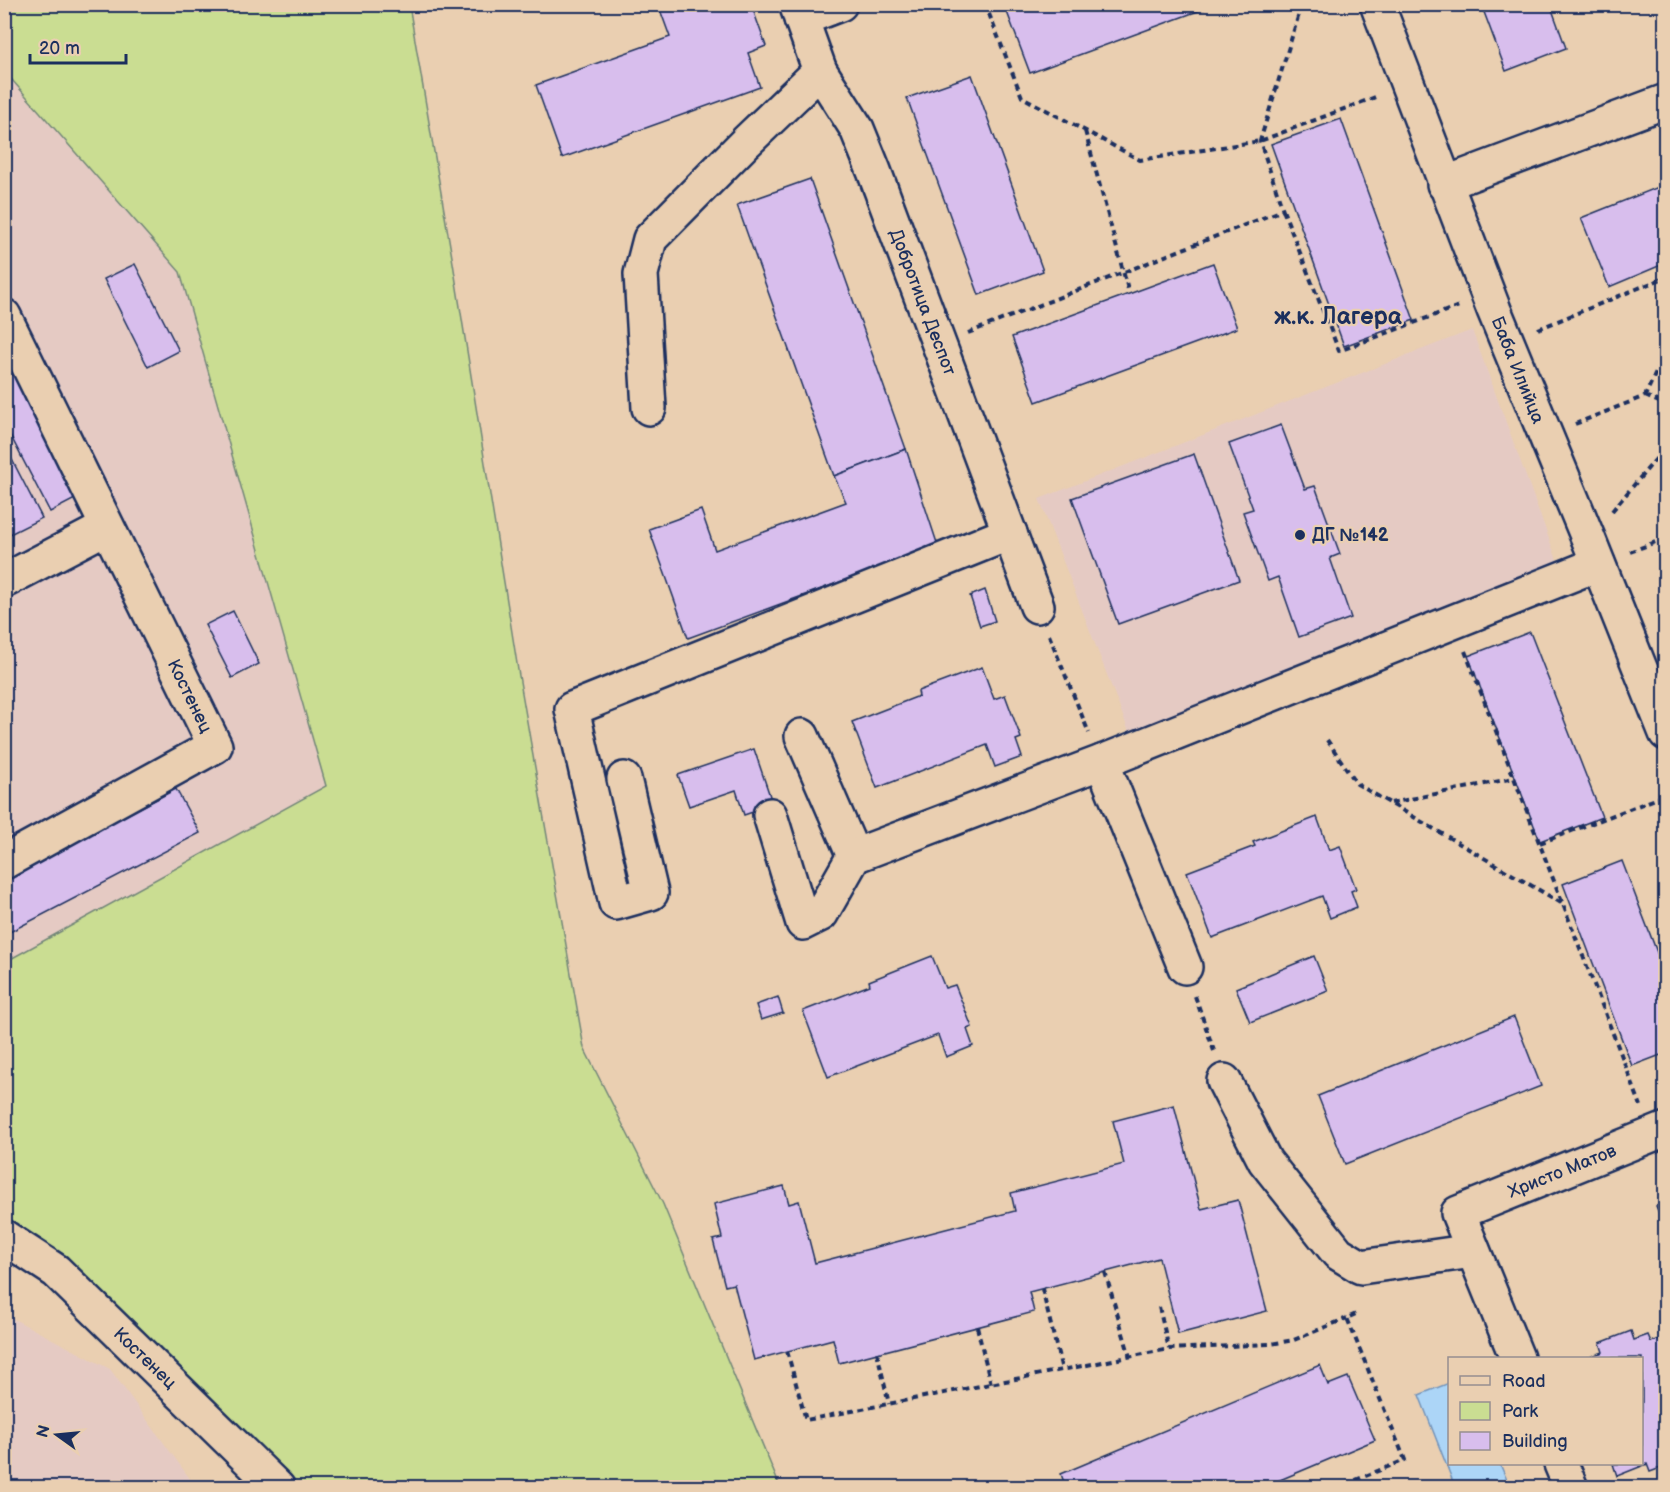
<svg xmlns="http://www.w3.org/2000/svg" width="1670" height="1492" viewBox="0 0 1670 1492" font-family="'Balsamiq Sans',sans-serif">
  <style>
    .built { fill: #e5cac3 }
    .green { fill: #cadd92; stroke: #728678; stroke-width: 1.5 }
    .water { fill: #acd5f7; stroke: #7293ba; stroke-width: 1.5 }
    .building { fill: #d8beed; stroke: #1b2f5e; stroke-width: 1.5 }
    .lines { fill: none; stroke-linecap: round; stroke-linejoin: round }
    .minor-casing { stroke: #1b2f5e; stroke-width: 38 }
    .path { stroke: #1b2f5e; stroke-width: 4; stroke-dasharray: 6 4.5; stroke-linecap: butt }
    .minor { stroke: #eacfb1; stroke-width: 33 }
    .poi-dot { fill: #1b2f5e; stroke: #eacfb1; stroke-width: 2 }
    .labels { text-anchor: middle; stroke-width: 4.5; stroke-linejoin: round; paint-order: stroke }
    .street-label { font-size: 18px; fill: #1b2f5e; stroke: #eacfb1 }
    .poi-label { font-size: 18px; font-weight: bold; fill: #1b2f5e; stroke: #eacfb1; text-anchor: start }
    .district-label { font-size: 24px; font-weight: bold; fill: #1b2f5e; stroke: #eacfb1 }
  </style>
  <rect width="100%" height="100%" fill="#eacfb1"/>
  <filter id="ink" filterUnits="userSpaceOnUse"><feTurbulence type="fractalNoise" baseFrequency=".0167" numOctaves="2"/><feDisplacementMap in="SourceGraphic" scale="12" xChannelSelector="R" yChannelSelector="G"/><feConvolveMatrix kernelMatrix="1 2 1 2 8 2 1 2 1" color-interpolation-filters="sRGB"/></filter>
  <g filter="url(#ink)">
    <g class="built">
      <polygon points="4,72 180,272 327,786 5,962"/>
      <polygon points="1472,330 1561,571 1133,742 1039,499"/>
      <polygon points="4,1314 110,1369 196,1487 5,1487"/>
    </g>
    <polygon class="green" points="4,5 409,5 453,263 518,670 584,1048 663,1204 780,1487 278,1487 5,1237 5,962 326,786 180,272 5,72"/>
    <polygon class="water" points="1449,1383 1450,1464 1500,1464 1510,1487 1455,1487 1419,1395"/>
    <g class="building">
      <polygon points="658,4 751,4 766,46 748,53 760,87 562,158 536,85 670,37"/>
      <polygon points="1004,4 1217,4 1030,73"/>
      <polygon points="1481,4 1550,4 1566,48 1506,71"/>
      <polygon points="972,75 1043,271 979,295 907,98"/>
      <polygon points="1341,119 1414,320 1344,346 1271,144"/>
      <polygon points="810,179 906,449 834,476 737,205"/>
      <polygon points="1666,184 1666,263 1609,287 1581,218"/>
      <polygon points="1213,263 1237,328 1036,402 1012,337"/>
      <polygon points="135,264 179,351 148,367 104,279"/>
      <polygon points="12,368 77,498 50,512 4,423 4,372"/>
      <polygon points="1281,425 1305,489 1315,486 1340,554 1330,558 1351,618 1299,637 1278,577 1268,581 1243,512 1253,509 1229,444"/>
      <polygon points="4,444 42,518 4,537"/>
      <polygon points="906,449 938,546 688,638 649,529 701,510 715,550 846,502 834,476"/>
      <polygon points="1194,454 1239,580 1118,624 1072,498"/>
      <polygon points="985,590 995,621 980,626 970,596"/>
      <polygon points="233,611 259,664 232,678 205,625"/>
      <polygon points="1530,632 1602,817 1540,841 1468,656"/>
      <polygon points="982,667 994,699 1005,695 1021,738 1016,740 1022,757 995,767 987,745 877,788 852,722 919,696 918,691"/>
      <polygon points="754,749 773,805 744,815 736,790 689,806 678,775"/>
      <polygon points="176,789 200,833 4,935 4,879"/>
      <polygon points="1317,817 1329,850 1340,846 1356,889 1351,891 1357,907 1330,918 1322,896 1212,938 1187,872 1255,846 1253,842"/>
      <polygon points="1622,861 1666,976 1666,1053 1632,1066 1563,884"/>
      <polygon points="932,956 945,988 955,985 972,1027 967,1029 973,1046 946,1057 938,1035 828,1077 803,1011 870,985 869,981"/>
      <polygon points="1314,956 1328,991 1250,1022 1236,988"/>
      <polygon points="778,997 783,1013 761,1020 756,1005"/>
      <polygon points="1514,1017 1541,1086 1345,1164 1318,1096"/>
      <polygon points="1174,1105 1201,1209 1238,1200 1267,1311 1178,1334 1159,1258 1029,1292 1034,1312 839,1363 833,1339 754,1360 734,1284 725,1286 713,1240 722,1238 714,1204 784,1186 789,1204 799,1201 815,1263 1015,1211 1011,1193 1124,1164 1113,1121"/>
      <polygon points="1666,1203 1666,1230 1656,1206"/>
      <polygon points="1631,1331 1634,1340 1648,1335 1651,1342 1666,1337 1666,1466 1650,1472 1647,1464 1617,1476 1613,1464 1642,1464 1642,1358 1587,1358 1603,1352 1600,1343"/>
      <polygon points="1320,1365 1328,1385 1348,1377 1375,1440 1261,1488 1066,1488 1061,1474"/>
    </g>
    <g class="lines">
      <g class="minor-casing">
        <g id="minor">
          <polyline points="796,4 820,71 857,129 874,171 1037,606"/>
          <polyline points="1377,4 1494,310 1588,538 1666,733"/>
          <polyline points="801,19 840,4"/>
          <polyline points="1444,184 1666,101"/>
          <polyline points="4,316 215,746 4,862"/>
          <polyline points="649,408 641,274 650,239 746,142 820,71"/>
          <polyline points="4,581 107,527"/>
          <polyline points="802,736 854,856"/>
          <polyline points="1102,762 1185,967"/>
          <polyline points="624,779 651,893 616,903 572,709 1010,533"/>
          <polyline points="770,815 803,923 821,914 854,856 1102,762 1598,564"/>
          <polyline points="1224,1081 1265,1161 1338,1253 1361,1267 1473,1251"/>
          <polyline points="4,1237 56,1271 278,1488"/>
          <polyline points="1517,1358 1458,1213 1666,1129"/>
          <polyline points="1561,1464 1571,1488"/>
        </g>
      </g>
      <g class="path">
        <polyline points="985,4 1022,97 1140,160 1260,141 1378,96"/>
        <polyline points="1085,131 1129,293"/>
        <polyline points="1283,210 1339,351 1459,306"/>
        <polyline points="1538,329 1666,277"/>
        <polyline points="968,333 1283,210 1260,141 1302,4"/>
        <polyline points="1645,396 1666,405"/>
        <polyline points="1575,424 1645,396 1666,351"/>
        <polyline points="1612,511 1666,447"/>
        <polyline points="1630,552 1666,538"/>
        <polyline points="1049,635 1089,733"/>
        <polyline points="1465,651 1641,1106"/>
        <polyline points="1327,740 1357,784 1563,904"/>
        <polyline points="1391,803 1514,778"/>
        <polyline points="1540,843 1666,795"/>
        <polyline points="1195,996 1214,1051"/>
        <polyline points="1105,1272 1130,1357"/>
        <polyline points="1042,1289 1062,1370"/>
        <polyline points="1659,1299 1666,1301"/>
        <polyline points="1159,1307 1169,1349"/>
        <polyline points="977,1327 991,1384"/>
        <polyline points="787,1351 806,1420 1169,1349 1270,1344 1294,1340 1347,1318"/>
        <polyline points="877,1352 889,1404"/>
        <polyline points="1336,1488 1405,1460 1347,1318 1356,1314"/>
      </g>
      <use href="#minor" class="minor"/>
    </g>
  </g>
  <circle class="poi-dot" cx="1300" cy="535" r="6"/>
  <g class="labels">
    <g class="street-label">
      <text transform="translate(923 302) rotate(69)" y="6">Добротица Деспот</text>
      <text transform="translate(1518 370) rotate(68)" y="6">Баба Илийца</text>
      <text transform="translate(190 696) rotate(64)" y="6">Костенец</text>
      <text transform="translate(1562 1171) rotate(-22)" y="6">Христо Матов</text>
      <text transform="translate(145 1358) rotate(44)" y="6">Костенец</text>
    </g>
    <g class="poi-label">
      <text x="1312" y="541">ДГ №142</text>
    </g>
    <g class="district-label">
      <text x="1338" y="324">ж.к. Лагера</text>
    </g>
  </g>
  <rect width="1670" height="1492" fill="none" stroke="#eacfb1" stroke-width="24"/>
  <rect x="12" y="12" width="1646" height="1468" fill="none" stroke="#1b2f5e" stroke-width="2" filter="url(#ink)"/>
  <rect x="1448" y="1357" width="195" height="108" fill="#eacfb1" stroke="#978f90" stroke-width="1.5"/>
  <rect x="1460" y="1376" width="30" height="9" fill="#eacfb1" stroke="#978f90" stroke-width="1.5"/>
  <text x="1502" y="1387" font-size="18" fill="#1b2f5e">Road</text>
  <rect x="1460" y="1402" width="30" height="18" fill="#cadd92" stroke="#978f90" stroke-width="1.5"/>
  <text x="1502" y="1417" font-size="18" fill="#1b2f5e">Park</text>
  <rect x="1460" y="1432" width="30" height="18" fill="#d8beed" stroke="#978f90" stroke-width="1.5"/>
  <text x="1502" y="1447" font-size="18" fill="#1b2f5e">Building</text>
  <g transform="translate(57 1435) rotate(285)" stroke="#eacfb1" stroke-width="4.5" paint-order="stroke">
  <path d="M0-4.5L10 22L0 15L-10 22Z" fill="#1b2f5e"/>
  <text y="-9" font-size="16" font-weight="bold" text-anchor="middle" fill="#1b2f5e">N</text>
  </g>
  <path d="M30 54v9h96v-9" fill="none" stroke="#1b2f5e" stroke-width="3"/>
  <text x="39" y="54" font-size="18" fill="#1b2f5e" stroke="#eacfb1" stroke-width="4.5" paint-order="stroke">20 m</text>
</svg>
